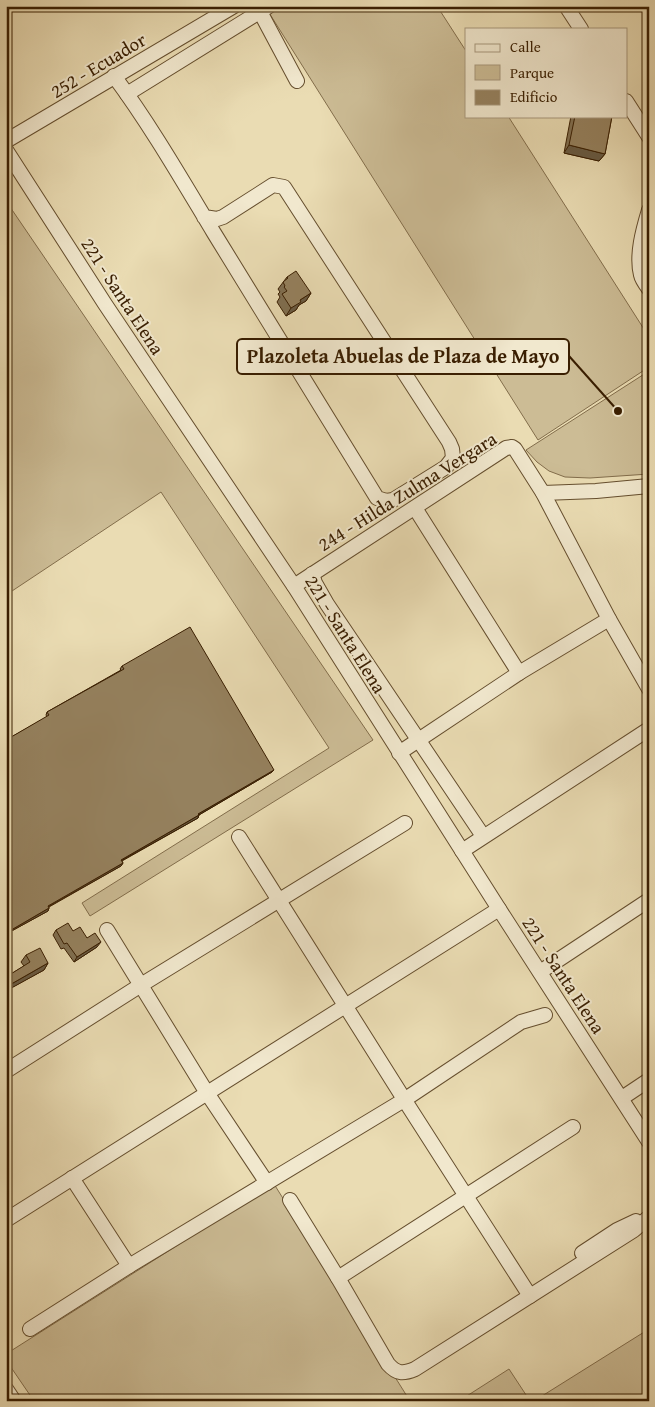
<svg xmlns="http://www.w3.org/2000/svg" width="655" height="1407" viewBox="0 0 655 1407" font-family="'Gentium Book Plus',serif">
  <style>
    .green { fill: #ccbc95; stroke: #826d4b }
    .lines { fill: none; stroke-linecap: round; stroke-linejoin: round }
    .minor-casing { stroke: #654e2e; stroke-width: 16 }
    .minor { stroke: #f1e8ce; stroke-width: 14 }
    .wall { fill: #806f51; stroke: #391e01 }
    .shaded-wall { fill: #685a42; stroke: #391e01 }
    .building { fill: #95815e; stroke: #391e01 }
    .labels { text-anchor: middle; stroke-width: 4; stroke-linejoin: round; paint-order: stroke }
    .street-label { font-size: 19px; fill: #391e01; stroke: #f1e8ce }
    .leader { fill: none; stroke: #391e01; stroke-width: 2 }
    .callout-dot { fill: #391e01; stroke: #f1e8ce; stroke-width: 2 }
    .callout { fill: #f1e8ce; stroke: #391e01; stroke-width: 2 }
    .callout-label { font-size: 20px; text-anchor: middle; font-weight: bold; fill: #391e01 }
  </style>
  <rect width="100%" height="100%" fill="#eadcb3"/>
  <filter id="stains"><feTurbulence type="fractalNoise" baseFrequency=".004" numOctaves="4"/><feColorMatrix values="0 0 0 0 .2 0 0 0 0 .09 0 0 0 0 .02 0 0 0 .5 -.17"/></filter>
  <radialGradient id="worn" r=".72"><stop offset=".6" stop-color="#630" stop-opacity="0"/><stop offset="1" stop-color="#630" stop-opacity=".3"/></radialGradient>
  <g class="green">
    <polygon points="269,6 437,6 466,51 466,116 508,116 649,337 649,367 538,440 266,8"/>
    <polygon points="6,201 373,740 90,916 82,903 329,748 161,492 6,595"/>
    <polygon points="649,371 649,474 590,478 565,477 549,471 537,462 526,450"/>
    <polygon points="274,1184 410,1401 34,1401 6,1360 6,1354"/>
    <polygon points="649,1329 649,1401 534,1401"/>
    <polygon points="509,1369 530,1401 459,1401"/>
  </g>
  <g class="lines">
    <g class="minor-casing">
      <g id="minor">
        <polyline points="257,6 297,81"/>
        <polyline points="566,6 581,29"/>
        <path d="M114 76C151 126 182 180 214 233L377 498 386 501 393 500 446 467 453 458 452 449 449 442 284 187 273 185 223 217 217 219 204 217"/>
        <polyline points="127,94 269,6"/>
        <polyline points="626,101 649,137"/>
        <polyline points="6,141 234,6"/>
        <polyline points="6,150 105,304 294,586 499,909 649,1142"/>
        <path d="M649 210C643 230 636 255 641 275 642 280 646 285 649 289"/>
        <polyline points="543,493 596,491 649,486"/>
        <polyline points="415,508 519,673"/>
        <polyline points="312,574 315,583 327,604 483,836"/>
        <polyline points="294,586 506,448 512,447 515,449 543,493 609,619 649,689"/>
        <polyline points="399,753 519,673 609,619"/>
        <polyline points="239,837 409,1107 530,1296"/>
        <polyline points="462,851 649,729"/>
        <polyline points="107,930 207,1093 267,1183"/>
        <polyline points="540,972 649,900"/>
        <polyline points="6,1071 141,985 405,823"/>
        <polyline points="622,1098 649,1080"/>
        <polyline points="72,1178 129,1266"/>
        <path d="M290 1200 338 1278 388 1364C397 1374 403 1374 415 1369L634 1230 649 1217"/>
        <polyline points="6,1220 499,909"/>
        <polyline points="582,1253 617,1230 636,1221"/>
        <polyline points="338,1278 573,1127"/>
        <polyline points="30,1329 129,1266 404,1100 521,1022 545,1015"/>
        <polyline points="6,1389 14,1401"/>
      </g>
    </g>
    <use href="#minor" class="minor"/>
  </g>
  <g class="wall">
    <polygon points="571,116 612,116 605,154 599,161 564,153"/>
    <polygon points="287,277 311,293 306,301 299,305 296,310 286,316 277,302 280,297 278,294 280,292 278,289"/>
    <polygon points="122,666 272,772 199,815 198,818 122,861 123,863 121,866 49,907 49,908 48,911 6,934 6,740 47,717 46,715 47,712 121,670 120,669"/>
    <polygon points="56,930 73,931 87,938 97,947 74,962 64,948 61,949 53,935"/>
    <polygon points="26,955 48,963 44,970 7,990 8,992 6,994 6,977 24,966 21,962"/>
  </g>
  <g class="shaded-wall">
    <polygon points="569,145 605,154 599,161 564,153"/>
    <polygon points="311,293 306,301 299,305 296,310 286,316 291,308 300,300"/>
    <polygon points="274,770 272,772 197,816 198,814"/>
    <polygon points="199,815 198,818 119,862 121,860"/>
    <polygon points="123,863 121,866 46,908 48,906"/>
    <polygon points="49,908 48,911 6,934 6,933"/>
    <polygon points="101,942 97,947 74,962 77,957"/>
    <polygon points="48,963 44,970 6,991 6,987"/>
  </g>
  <g class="building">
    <polygon points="575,116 612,116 605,154 569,145"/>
    <polygon points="296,271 311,293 300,300 301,302 291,308 282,294 287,291 284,287 285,286 283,282 288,278 287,277"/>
    <polygon points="190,627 274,770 198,814 199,815 121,860 123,863 48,906 49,908 6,933 6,740 49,715 47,712 124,669 122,666"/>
    <polygon points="68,923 73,931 80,927 87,938 95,933 101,942 77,957 67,943 64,944 56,930"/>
    <polygon points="40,948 48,963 6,987 6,977 30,962 26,955"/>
  </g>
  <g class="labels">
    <g class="street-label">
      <text transform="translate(98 65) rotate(-31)" y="7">252 - Ecuador</text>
      <text transform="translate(123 296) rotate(57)" y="7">221 - Santa Elena</text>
      <text transform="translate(407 491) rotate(-32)" y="7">244 - Hilda Zulma Vergara</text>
      <text transform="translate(346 634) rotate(58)" y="7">221 - Santa Elena</text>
      <text transform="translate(564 975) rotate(57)" y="7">221 - Santa Elena</text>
    </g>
  </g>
  <path class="leader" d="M618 411L569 356"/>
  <circle class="callout-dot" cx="618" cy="411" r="5"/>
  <rect class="callout" x="237" y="339" width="332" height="35" rx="5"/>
  <g class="callout-label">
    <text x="403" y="363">Plazoleta Abuelas de Plaza de Mayo</text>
  </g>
  <rect width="655" height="1407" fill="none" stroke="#eadcb3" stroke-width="25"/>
  <rect x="8" y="8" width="640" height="1392" fill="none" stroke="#391e01" stroke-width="2.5"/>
  <rect x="12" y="12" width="630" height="1382" fill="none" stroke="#391e01"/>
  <rect x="465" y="28" width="162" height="90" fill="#f1e8ce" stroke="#a7977c"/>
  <rect x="475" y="44" width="25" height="8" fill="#f1e8ce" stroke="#a7977c"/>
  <text x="510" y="52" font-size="15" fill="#391e01">Calle</text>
  <rect x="475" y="65" width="25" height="15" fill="#ccbc95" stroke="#a7977c"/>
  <text x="510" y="78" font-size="15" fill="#391e01">Parque</text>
  <rect x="475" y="90" width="25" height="15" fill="#95815e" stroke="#a7977c"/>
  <text x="510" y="102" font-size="15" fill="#391e01">Edificio</text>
  <rect width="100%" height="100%" filter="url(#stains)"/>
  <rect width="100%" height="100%" fill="url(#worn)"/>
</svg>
